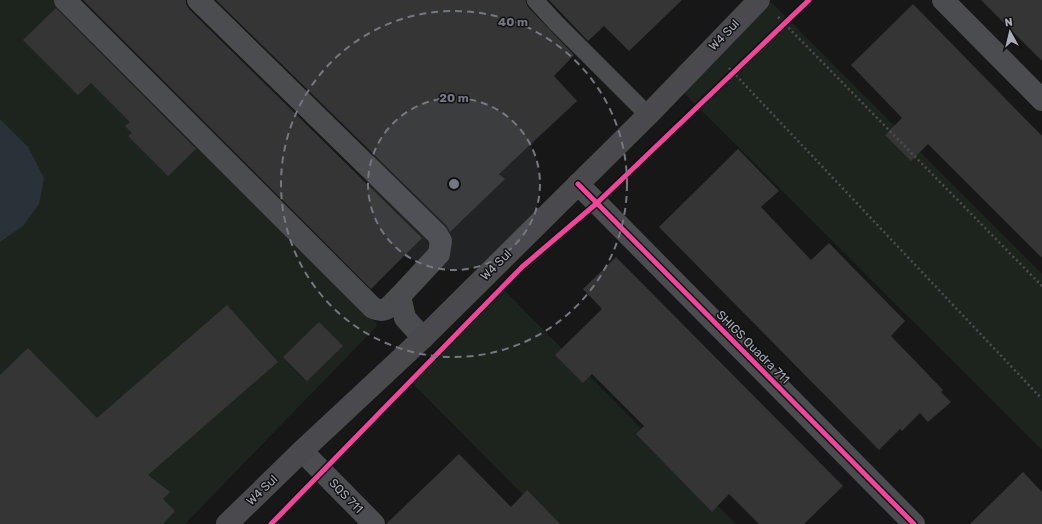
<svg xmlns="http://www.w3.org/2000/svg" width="1042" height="524" viewBox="0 0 1042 524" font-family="Rubik,sans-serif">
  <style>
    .green { fill: #1d241e }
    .water { fill: #2a3239 }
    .building { fill: #353536 }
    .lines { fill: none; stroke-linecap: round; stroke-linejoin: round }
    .path { stroke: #4d4e52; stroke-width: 2.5; stroke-dasharray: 2 3; stroke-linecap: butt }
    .service { stroke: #4b4c50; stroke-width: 17 }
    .minor { stroke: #4b4c50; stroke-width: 22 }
    .secondary { stroke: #4a4a4e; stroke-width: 22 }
    .cycleway-casing { stroke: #111113; stroke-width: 8 }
    .cycleway { stroke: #ed469a; stroke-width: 5 }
    .ring { fill: none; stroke: #757880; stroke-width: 2; stroke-dasharray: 7 5 }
    .labels { text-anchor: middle; stroke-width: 3; stroke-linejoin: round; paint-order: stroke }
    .street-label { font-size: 12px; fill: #a8adb8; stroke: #111113 }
    .centre { fill: #757880; stroke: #111113; stroke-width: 2 }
    .ring-label { font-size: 12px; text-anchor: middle; font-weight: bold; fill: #757880; stroke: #111113; stroke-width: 3; stroke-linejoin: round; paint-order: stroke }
  </style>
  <rect width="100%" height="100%" fill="#171717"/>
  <g class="green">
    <polygon points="0,0 59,0 378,325 185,524 0,524"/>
    <polygon points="771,2 1042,274 1042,450 682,91"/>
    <polygon points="505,291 736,524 552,524 411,382"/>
  </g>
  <polygon class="water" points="0,119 28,147 44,178 39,204 23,226 0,242"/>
  <g class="building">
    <polygon points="83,0 186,0 186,4 189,9 428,244 422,238 371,289"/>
    <polygon points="216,0 525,0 528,7 574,55 554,76 577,101 499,174 505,179 450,232 446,225"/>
    <polygon points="549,0 682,0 629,51 604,26 588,41"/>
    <polygon points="981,0 1042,0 1042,61"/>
    <polygon points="913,4 1042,136 1042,258 928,144 911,161 885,135 902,118 851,65"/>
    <polygon points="56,8 196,149 168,176 128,136 132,133 125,126 130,122 91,83 78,95 23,40"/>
    <polygon points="738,149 779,191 761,207 811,260 829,243 905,321 891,336 943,390 941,392 951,402 928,422 920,413 902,431 900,429 879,450 659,227"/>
    <polygon points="616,257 843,486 804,524 759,524 729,494 712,512 636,434 644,426 592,374 583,383 555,355 602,309 583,289"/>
    <polygon points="227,305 278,362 148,475 170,492 163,499 175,511 163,524 0,524 0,375 28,348 97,418"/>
    <polygon points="319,322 343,346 307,381 283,357"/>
    <polygon points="459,454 511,507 527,490 560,524 386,524"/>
    <polygon points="1023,472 1042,492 1042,524 970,524"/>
  </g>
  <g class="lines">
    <g class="path">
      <polyline points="778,17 1042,286"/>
      <polyline points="729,68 1042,399"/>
    </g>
    <polyline class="service" points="535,0 556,23 648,115"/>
    <g class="minor">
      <path d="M65 0 373 308C387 314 390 305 400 296"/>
      <polyline points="198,0 437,234 441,241 439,254 400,296 405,318 423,338"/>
      <polyline points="943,0 1042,100"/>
      <polyline points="578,184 914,524"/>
      <polyline points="302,451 374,524"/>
    </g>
    <polyline class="secondary" points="227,524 302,451 423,338 648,115 759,0"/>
    <g class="cycleway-casing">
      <g id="cycleway">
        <polyline points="578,184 914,524"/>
        <polyline points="271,524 522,267 597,203 809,0"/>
      </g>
    </g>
    <use href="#cycleway" class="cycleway"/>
  </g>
  <circle cx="454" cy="184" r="86" fill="#757880" fill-opacity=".12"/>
  <g class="ring">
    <circle cx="454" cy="184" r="86"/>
    <circle cx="454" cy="184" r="173"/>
  </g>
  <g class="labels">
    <g class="street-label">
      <text transform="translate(724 35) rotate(-46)" y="4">W4 Sul</text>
      <text transform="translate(496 265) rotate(-45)" y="4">W4 Sul</text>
      <text transform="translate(753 347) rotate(45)" y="4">SHIGS Quadra 711</text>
      <text transform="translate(262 490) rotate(-44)" y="4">W4 Sul</text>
      <text transform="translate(346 496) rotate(46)" y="4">SQS 711</text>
    </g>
  </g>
  <circle cx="454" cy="184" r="6" class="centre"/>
  <g class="ring-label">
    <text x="513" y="26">40 m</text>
    <text x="454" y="102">20 m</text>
  </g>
  <g transform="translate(1010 32) rotate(352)" stroke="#111113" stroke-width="3" paint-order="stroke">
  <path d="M0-3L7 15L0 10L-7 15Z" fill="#a8adb8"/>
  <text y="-6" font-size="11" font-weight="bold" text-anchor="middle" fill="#a8adb8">N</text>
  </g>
</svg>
